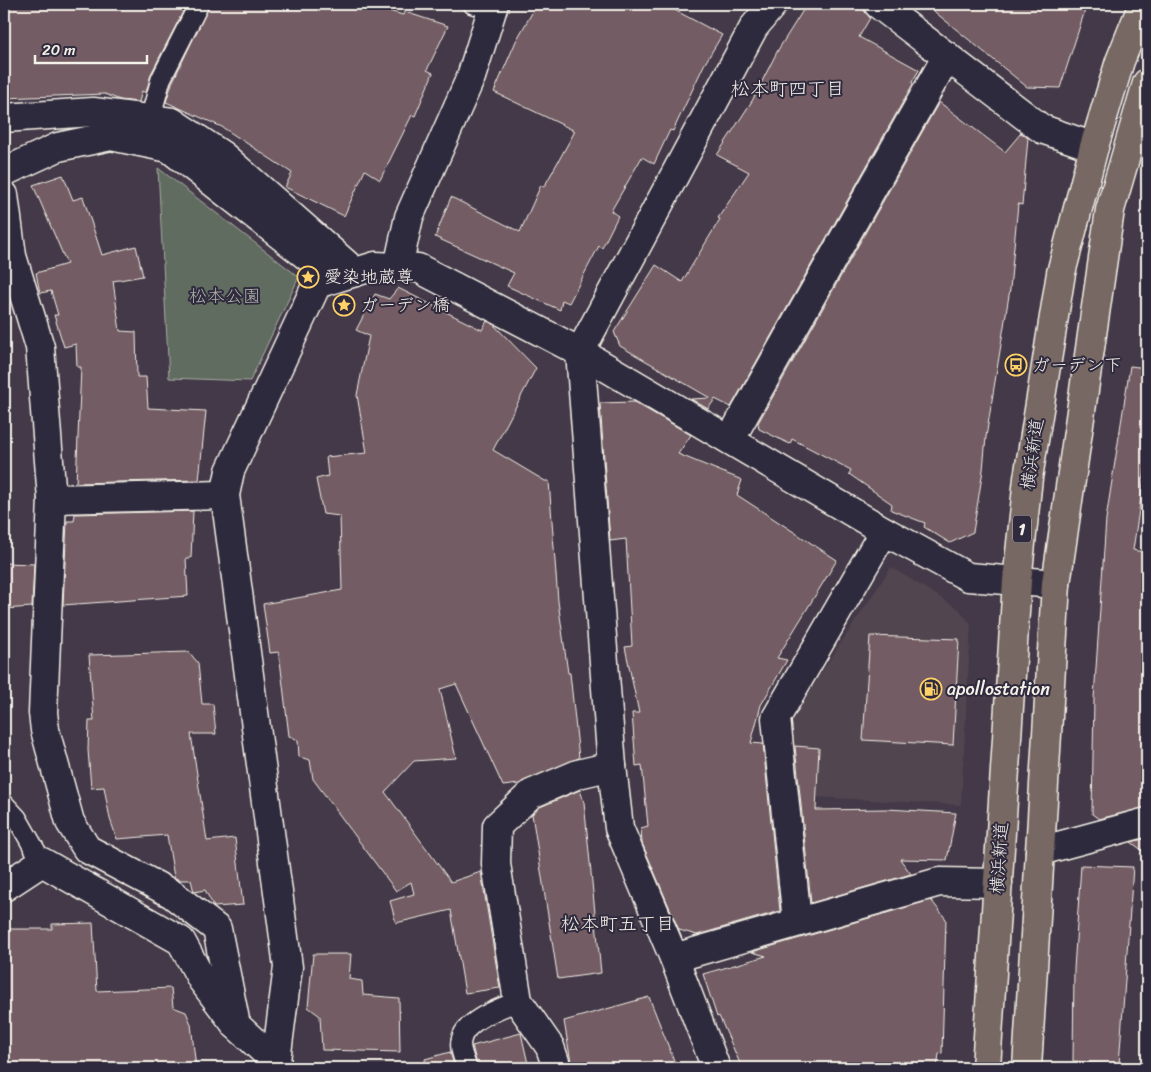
<svg xmlns="http://www.w3.org/2000/svg" width="1151" height="1072" viewBox="0 0 1151 1072" font-family="Sriracha,'Klee One',sans-serif">
  <style>
    .built { fill: #514450 }
    .green { fill: #606c61; stroke: #aaaea4 }
    .building { fill: #735c63; stroke: #f4f1e8 }
    .lines { fill: none; stroke-linecap: round; stroke-linejoin: round }
    .lane-casing { stroke: #f4f1e8; stroke-width: 22 }
    .street-casing { stroke: #f4f1e8; stroke-width: 31 }
    .secondary-casing { stroke: #f4f1e8; stroke-width: 31 }
    .highway-casing { stroke: #f4f1e8; stroke-width: 31 }
    .lane { stroke: #2f2a3d; stroke-width: 19 }
    .street { stroke: #2f2a3d; stroke-width: 28 }
    .secondary { stroke: #2f2a3d; stroke-width: 28 }
    .highway { stroke: #776864; stroke-width: 28 }
    .labels { text-anchor: middle; stroke-width: 4; stroke-linejoin: round; paint-order: stroke }
    .shield { fill: #2f2a3d; stroke: #b9b5b5; stroke-width: 1 }
    .shield-label { font-size: 16px; font-weight: bold; fill: #f4f1e8 }
    .poi-label { font-size: 18px; fill: #f4f1e8; stroke: #2f2a3d; text-anchor: start }
    .park-label { font-size: 18px; fill: #b1b5ab; stroke: #2f2a3d }
    .street-label { font-size: 18px; fill: #f4f1e8; stroke: #2f2a3d }
    .neighbourhood-label { font-size: 19px; fill: #f4f1e8; stroke: #2f2a3d }
  </style>
  <rect width="100%" height="100%" fill="#433948"/>
  <filter id="ink" filterUnits="userSpaceOnUse"><feTurbulence type="fractalNoise" baseFrequency=".02" numOctaves="2"/><feDisplacementMap in="SourceGraphic" scale="10" xChannelSelector="R" yChannelSelector="G"/><feConvolveMatrix kernelMatrix="1 2 1 2 8 2 1 2 1" color-interpolation-filters="sRGB"/></filter>
  <g filter="url(#ink)">
    <polygon class="built" points="891,567 959,609 971,624 961,805 795,796 790,720"/>
    <polygon class="green" points="158,168 299,277 250,381 169,378"/>
    <g class="building">
      <polygon points="4,4 187,4 151,74 146,93 142,91 139,102 120,100 105,94 4,98"/>
      <polygon points="210,4 364,4 403,15 405,12 448,26 427,70 433,73 415,116 412,115 380,180 365,170 344,216 285,187 292,173 222,127 166,102 172,83"/>
      <polygon points="537,4 663,4 722,35 704,65 673,131 670,130 654,164 642,157 611,211 618,216 602,248 599,246 569,303 562,300 560,310 507,286 514,273 435,237 451,197 520,232 541,185 544,187 575,131 494,92 516,41"/>
      <polygon points="807,4 863,4 864,10 870,18 859,37 919,70 912,82 913,84 731,407 715,399 708,409 691,399 710,398 620,346 614,332 656,265 682,282 720,219 718,218 749,172 717,155 752,101 778,50"/>
      <polygon points="925,4 1087,4 1060,88 1027,87"/>
      <polygon points="939,102 1005,152 1021,133 1028,138 1022,205 1018,204 1010,289 986,437 983,470 973,532 950,543 924,527 925,523 891,510 892,504 849,474 851,470 792,439 790,444 759,429 758,423"/>
      <polygon points="63,175 73,200 83,197 102,255 136,246 143,276 113,281 120,331 136,332 137,377 146,377 148,408 206,411 199,480 76,483 81,367 77,367 76,344 64,347 54,315 58,315 51,291 40,293 36,273 67,264 33,185"/>
      <polygon points="398,288 482,330 487,321 493,324 536,368 493,450 545,481 549,481 558,601 568,673 570,673 579,758 519,784 503,786 456,684 440,689 456,758 414,761 385,792 451,882 481,872 500,988 465,993 451,910 396,923 390,901 414,894 411,882 396,891 313,779 310,760 299,757 298,740 289,736 279,652 270,653 263,604 342,590 340,516 323,514 316,479 328,476 326,457 367,453 357,395 369,336 356,330 375,294 389,299"/>
      <polygon points="1130,366 1147,368 1147,457 1133,550 1147,553 1147,807 1099,819 1092,814 1094,698 1106,519"/>
      <polygon points="634,402 691,435 678,454 742,480 737,495 837,560 777,658 787,660 761,705 751,743 763,744 780,911 697,935 679,930 642,843 641,828 648,826 642,765 636,766 632,713 639,713 625,647 632,646 626,539 610,541 600,403"/>
      <polygon points="193,511 191,558 186,558 188,596 63,605 67,521 74,521 75,514"/>
      <polygon points="4,563 34,564 32,607 4,609"/>
      <polygon points="870,636 959,639 953,745 863,740"/>
      <polygon points="189,652 198,663 202,704 213,704 216,734 191,734 207,841 235,838 243,905 214,907 205,890 194,892 191,880 179,880 174,877 167,835 117,839 110,819 104,787 91,788 88,750 89,721 94,721 89,655"/>
      <polygon points="795,746 819,748 816,810 887,809 956,813 947,860 900,859 911,874 811,903"/>
      <polygon points="580,790 584,802 601,973 558,979 532,814 540,807"/>
      <polygon points="1147,838 1147,854 1131,842"/>
      <polygon points="1081,865 1133,867 1119,1065 1073,1061 1074,969"/>
      <polygon points="931,900 946,919 942,1053 939,1054 937,1068 742,1068 719,1016 717,1017 703,974 766,956 752,952"/>
      <polygon points="93,923 97,991 171,988 173,1007 186,1012 191,1024 196,1068 4,1068 4,929 52,929 52,924"/>
      <polygon points="313,954 351,954 349,979 362,981 363,995 399,998 400,1052 322,1050 320,1016 308,1007"/>
      <polygon points="649,997 677,1068 572,1068 564,1021"/>
      <polygon points="521,1033 529,1068 478,1068 472,1046"/>
      <polygon points="450,1052 455,1068 426,1068 425,1059"/>
    </g>
    <g class="lines">
      <g class="lane-casing">
        <g id="lane">
          <polyline points="473,4 493,7"/>
          <polyline points="150,119 161,79 199,4"/>
          <polyline points="4,804 17,818 42,862"/>
          <path d="M467 1068C465 1061 459 1049 461 1041 464 1020 501 1008 518 1001"/>
        </g>
      </g>
      <g class="street-casing">
        <g id="street">
          <polyline points="878,4 1042,129 1094,147"/>
          <polyline points="4,118 93,112 172,122 223,156 355,272"/>
          <polyline points="4,172 58,147 111,136 169,148 335,278"/>
          <polyline points="4,195 12,256 40,347 52,499 43,713 45,730 70,822 87,849 172,894 217,929 236,1025"/>
          <polyline points="398,267 409,217 471,77 494,4"/>
          <polyline points="730,440 947,56"/>
          <polyline points="52,499 225,495"/>
          <polyline points="1040,851 1147,822"/>
          <polyline points="4,887 42,862 181,941 202,980 236,1025 277,1063"/>
          <polyline points="797,921 776,718 884,531"/>
          <polyline points="674,958 939,882 998,883"/>
          <polyline points="557,1068 550,1047 518,1001 496,864 497,826 531,794 578,774 612,766"/>
          <polyline points="716,1068 674,958 619,828 612,766 580,352 754,27 773,4"/>
        </g>
      </g>
      <g class="secondary-casing">
        <polyline id="secondary" points="275,1068 288,967 225,495 230,471 317,284 375,266 418,268 580,352 884,531 968,577 1056,584"/>
      </g>
      <g class="highway-casing">
        <g id="highway">
          <polyline points="986,1068 1017,581 1028,478 1061,273 1094,147 1120,61 1143,4"/>
          <polyline points="1027,1068 1056,584 1110,210 1147,83"/>
        </g>
      </g>
      <use href="#lane" class="lane"/>
      <use href="#street" class="street"/>
      <use href="#secondary" class="secondary"/>
      <use href="#highway" class="highway"/>
    </g>
  </g>
  <defs>
    <g id="sight-ring" transform="scale(1.125)"><circle r="9.5" fill="#2f2a3d" stroke="#ffd166" stroke-width="1.5"/><path d="M0-6L1.8-2.2L6-1.7L2.9 1.2L3.7 5.4L0 3.3L-3.7 5.4L-2.9 1.2L-6-1.7L-1.8-2.2Z" fill="#ffd166"/></g>
    <g id="bus-ring" transform="scale(1.125)"><circle r="9.5" fill="#2f2a3d" stroke="#ffd166" stroke-width="1.5"/><path d="M-5-6H5V4H4V6H2V4H-2V6H-4V4H-5ZM-3.5-4V0h7V-4ZM-3.5 1.2v1.5H-2V1.2ZM2 1.2v1.5H3.5V1.2Z" fill="#ffd166"/></g>
    <g id="fuel-ring" transform="scale(1.125)"><circle r="9.5" fill="#2f2a3d" stroke="#ffd166" stroke-width="1.5"/><path d="M-5.5-6h7V0h2V4h1.3V-2.5L3-4.5l.8-.8L6-3V5H2.5V1h-1V6h-7ZM-4.2-4.7v3.2H.2V-4.7Z" fill="#ffd166"/></g>
  </defs>
  <g fill-rule="evenodd">
    <use href="#sight-ring" x="308" y="277"/>
    <use href="#sight-ring" x="344" y="305"/>
    <use href="#bus-ring" x="1016" y="365"/>
    <use href="#fuel-ring" x="931" y="689"/>
  </g>
  <g class="labels">
    <rect class="shield" x="1013" y="515.5" width="18" height="27" rx="4"/>
    <g class="shield-label">
      <text x="1022" y="535">1</text>
    </g>
    <g class="poi-label">
      <text x="324" y="283">愛染地蔵尊</text>
      <text x="360" y="311">ガーデン橋</text>
      <text x="1032" y="371">ガーデン下</text>
      <text x="947" y="695">apollostation</text>
    </g>
    <g class="park-label">
      <text x="225" y="302">松本公園</text>
    </g>
    <g class="street-label">
      <text transform="translate(1032 454) rotate(-82)" y="6">横浜新道</text>
      <text transform="translate(999 858) rotate(-86)" y="6">横浜新道</text>
    </g>
    <g class="neighbourhood-label">
      <text x="788" y="95">松本町四丁目</text>
      <text x="618" y="930">松本町五丁目</text>
    </g>
  </g>
  <rect width="1151" height="1072" fill="none" stroke="#2f2a3d" stroke-width="20"/>
  <rect x="10" y="10" width="1131" height="1052" fill="none" stroke="#f4f1e8" stroke-width="2" filter="url(#ink)"/>
  <path d="M35 55v8h112v-8" fill="none" stroke="#f4f1e8" stroke-width="2.5"/>
  <text x="42" y="55" font-size="15" fill="#f4f1e8" stroke="#2f2a3d" stroke-width="4" paint-order="stroke">20 m</text>
</svg>
